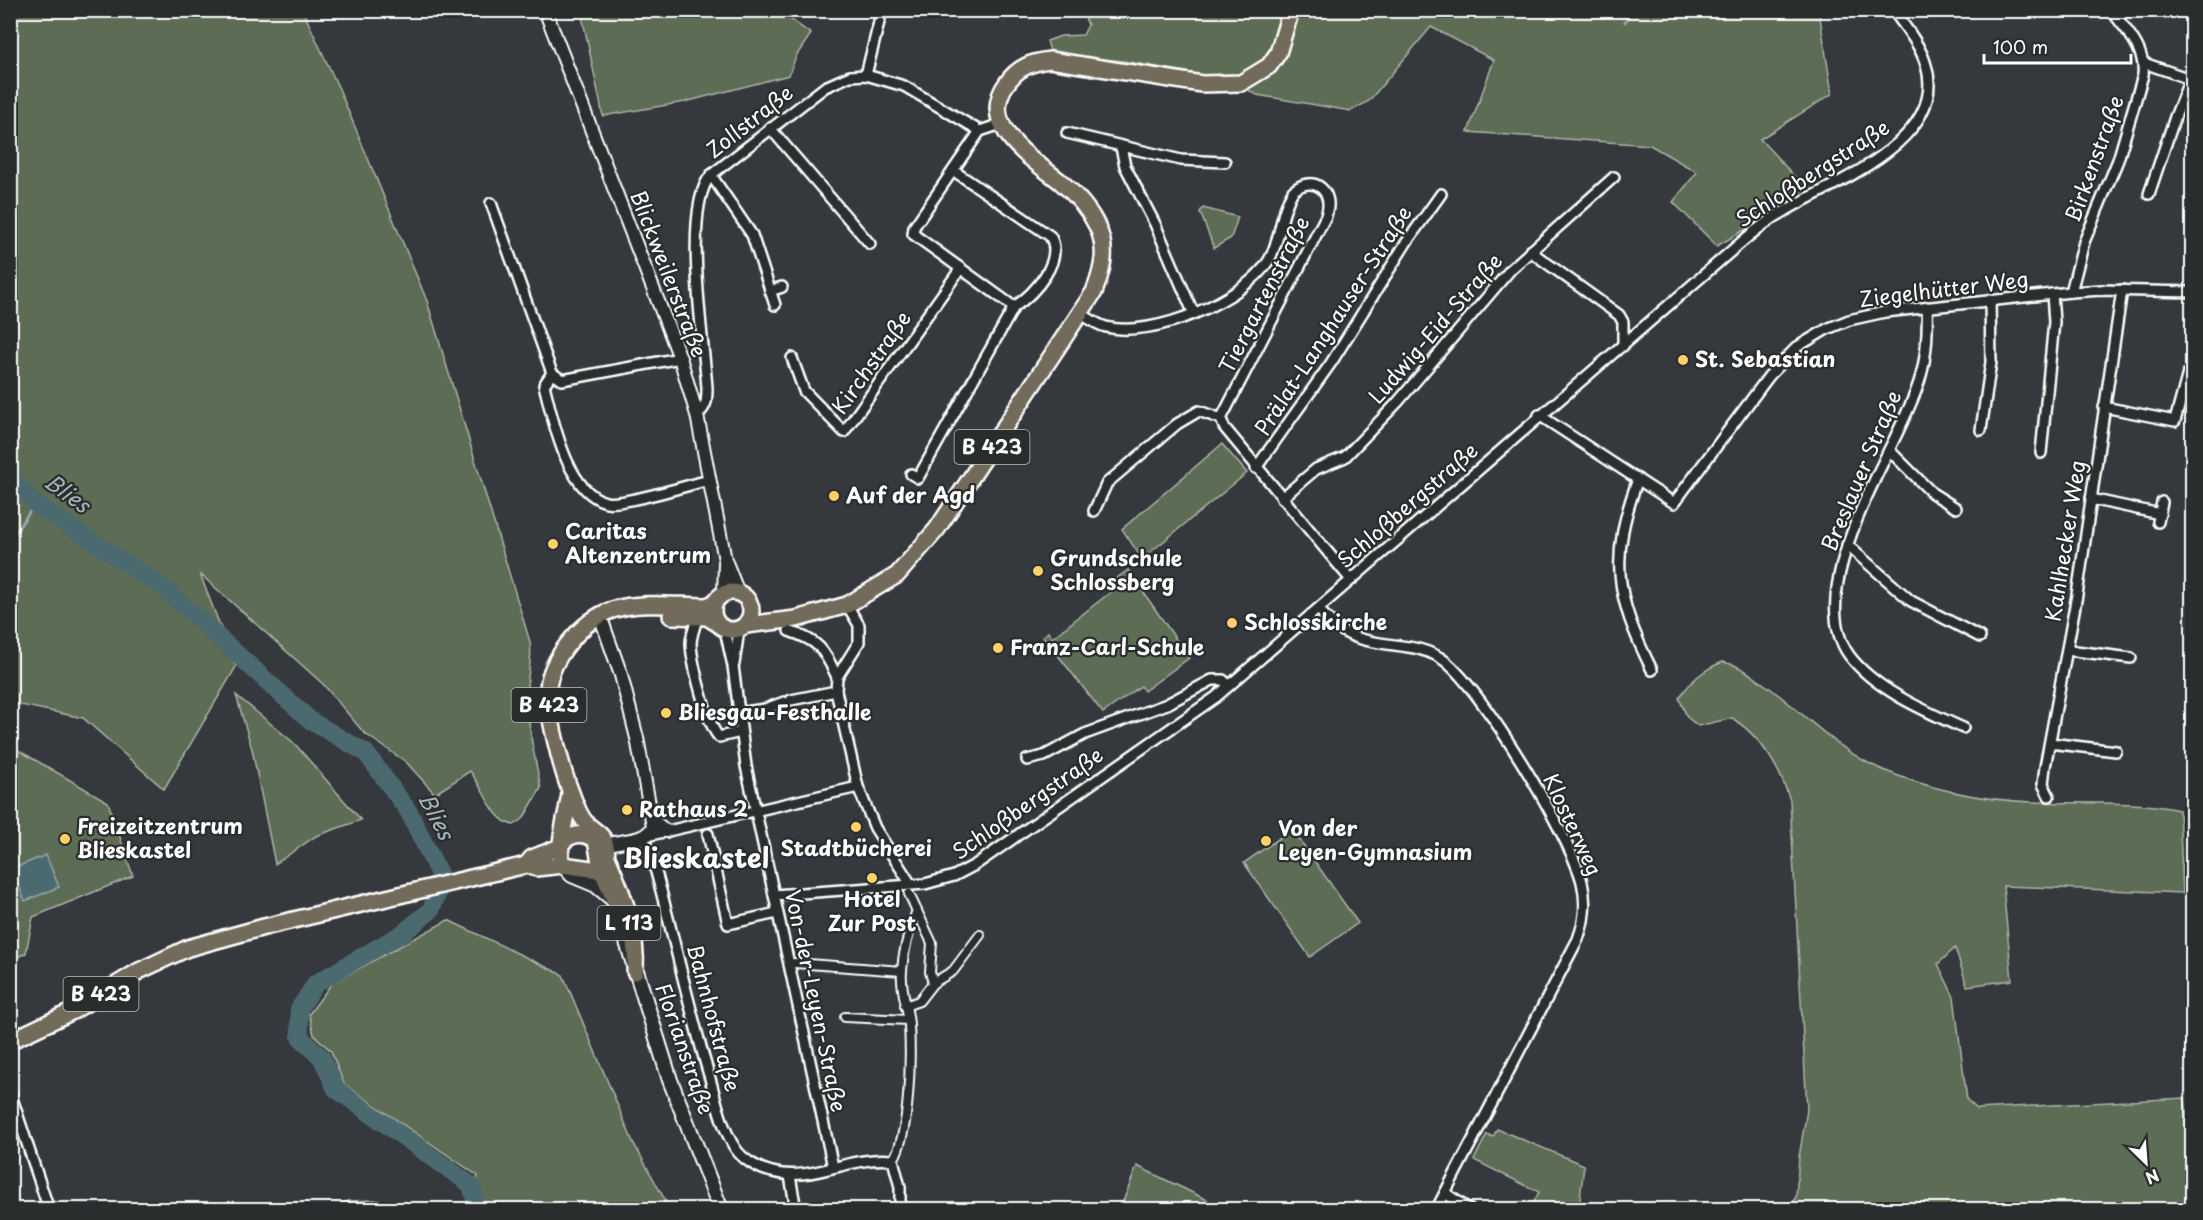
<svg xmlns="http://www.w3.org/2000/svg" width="2203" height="1220" viewBox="0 0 2203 1220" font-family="'Playpen Sans',sans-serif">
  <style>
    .green { fill: #5d6c55; stroke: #aeb6aa; stroke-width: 1.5 }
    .water { fill: #4c6a70; stroke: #94a6a9; stroke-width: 1.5 }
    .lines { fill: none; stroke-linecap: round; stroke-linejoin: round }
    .stream { stroke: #94a6a9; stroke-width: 3 }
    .river { stroke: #4c6a70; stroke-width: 18 }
    .pedestrian-casing { stroke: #fff; stroke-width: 12 }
    .minor-casing { stroke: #fff; stroke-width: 14 }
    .tertiary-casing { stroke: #fff; stroke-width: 16 }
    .secondary-casing { stroke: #fff; stroke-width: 18 }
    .primary-casing { stroke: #fff; stroke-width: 20 }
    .pedestrian { stroke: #2a2d2e; stroke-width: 8 }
    .minor { stroke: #2a2d2e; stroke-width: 9 }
    .tertiary { stroke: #2a2d2e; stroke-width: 12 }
    .secondary { stroke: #2a2d2e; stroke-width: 14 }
    .primary { stroke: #726b5a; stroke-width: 15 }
    .poi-dot { fill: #ffd166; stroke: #2a2d2e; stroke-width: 2 }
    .labels { text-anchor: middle; stroke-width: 4.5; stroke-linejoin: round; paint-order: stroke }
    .shield { fill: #2a2d2e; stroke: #bfc0c0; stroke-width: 1.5 }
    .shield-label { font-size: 20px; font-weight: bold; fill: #fff }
    .street-label { font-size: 21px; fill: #fff; stroke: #2a2d2e }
    .poi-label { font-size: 21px; font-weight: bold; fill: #fff; stroke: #2a2d2e; text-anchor: start }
    .water-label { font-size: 22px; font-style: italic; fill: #a6b4b8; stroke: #2a2d2e }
    .district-label { font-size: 27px; font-weight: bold; fill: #fff; stroke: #2a2d2e }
  </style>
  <rect width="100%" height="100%" fill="#35383d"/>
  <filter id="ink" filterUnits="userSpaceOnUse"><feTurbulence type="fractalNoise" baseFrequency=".0167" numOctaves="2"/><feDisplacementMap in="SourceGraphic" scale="12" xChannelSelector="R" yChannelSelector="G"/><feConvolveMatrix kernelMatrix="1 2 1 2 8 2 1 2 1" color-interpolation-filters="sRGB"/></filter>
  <g filter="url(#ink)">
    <g class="green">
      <polygon points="1082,10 1819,11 1832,94 1760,139 1809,192 1717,246 1673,202 1697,172 1650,145 1468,132 1494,60 1431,27 1369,101 1351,111 1257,95 1231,80 1124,61 1051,54 1047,41 1061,36 1083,35 1088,25"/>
      <path d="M10 11H303L340 91 427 301 530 642C533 658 527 673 527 689 527 723 534 755 541 788L523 819 514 825C493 822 484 789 470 771L435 794 406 762 364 733 323 684 200 574 236 667 164 789 83 718 11 703Z"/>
      <polygon points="581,11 790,11 786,16 811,34 796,56 789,75 685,102 603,116"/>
      <polygon points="1203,208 1238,217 1231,238 1214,248 1200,212"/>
      <polygon points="1222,444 1247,473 1142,559 1122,529"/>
      <polygon points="1128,570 1189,658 1144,691 1141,686 1103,713 1043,636 1048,632 1052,638 1117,587 1113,581"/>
      <path d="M1723 662C1741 665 1752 676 1767 686 1804 713 1838 751 1881 769 1928 789 1982 800 2033 802 2081 804 2131 800 2179 810L2183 893 2003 886 2012 980 1967 986 1955 948 1938 964 1954 997 1967 1100 1977 1109 2185 1098 2192 1164V1209H1789L1796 1197 1799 1157 1807 1110 1790 800C1779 767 1762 737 1732 718L1698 726 1687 717 1679 698C1691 681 1703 669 1723 662Z"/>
      <polygon points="236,695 294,743 361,820 316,836 275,864 252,749"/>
      <polygon points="11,746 108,802 133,876 33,917 26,953 11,960"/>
      <polygon points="1292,829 1358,923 1310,957 1244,863"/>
      <polygon points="448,920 563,975 633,1142 670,1209 467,1209 478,1176 344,1084 331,1051 314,1035 309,1014 332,983"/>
      <polygon points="1497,1129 1584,1165 1579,1207 1575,1209 1530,1209 1539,1192 1474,1160 1487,1134 1493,1137"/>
      <polygon points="1137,1166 1226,1209 1120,1209"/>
      <polygon points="374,1200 399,1204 404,1209 328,1209 349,1201"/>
    </g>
    <polygon class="water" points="46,855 59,887 25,901 12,869"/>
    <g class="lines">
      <g class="stream">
        <polyline points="1625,22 1632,10"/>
        <polyline points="10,540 35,504"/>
      </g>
      <polyline class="river" points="10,477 35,504 164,588 311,721 366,753 409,812 439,874 438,892 431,910 403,933 316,983 299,1009 300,1037 322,1058 336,1089 471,1185 478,1210"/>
      <g class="pedestrian-casing">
        <g id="pedestrian">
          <polyline points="909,894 932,943 930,972 933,983"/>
          <polyline points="795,963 902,971"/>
          <polyline points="905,1006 919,1001 933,983 953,971 980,935"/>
          <polyline points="845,1017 908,1020"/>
          <path d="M893 1160C910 1134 911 1058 909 1025 908 1007 900 989 902 971 903 951 909 931 916 913"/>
        </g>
      </g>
      <g class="minor-casing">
        <g id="minor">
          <polyline points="2144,63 2190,79 2175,117 2149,194"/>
          <polyline points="866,75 882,10"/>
          <polyline points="770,128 870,244"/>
          <polyline points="980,131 914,227 913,234 1014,307"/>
          <polyline points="1067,133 1181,160 1225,162"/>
          <polyline points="1121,147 1125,166 1155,224 1193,312"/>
          <polyline points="711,175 752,235 775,305"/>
          <polyline points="491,203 552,373 562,380 680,358"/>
          <polyline points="1530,251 1619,315 1623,322 1623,346"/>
          <polyline points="770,291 782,287"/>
          <path d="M2071 292 2084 242 2118 160 2143 75C2146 49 2126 30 2111 10"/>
          <path d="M1927 307C1928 334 1927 362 1917 388 1894 454 1801 588 1849 655 1874 689 1925 711 1963 728"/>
          <path d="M1082 314C1089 319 1098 325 1106 327 1152 339 1245 300 1269 260 1281 239 1280 212 1293 191 1314 173 1335 192 1326 216L1221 419 1224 427 1351 580"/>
          <polyline points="792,358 804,391 844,432 961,268"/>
          <path d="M552 373 544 385C553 419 566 491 606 502 621 506 689 485 709 480"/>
          <polyline points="2104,407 2175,421 2188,373"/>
          <path d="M697 415C707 407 707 400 707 388 704 342 682 207 711 175L825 87 850 76 866 75 904 86 980 131 1001 124"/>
          <polyline points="1539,415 1674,503 1769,376 1797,347 1827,329 1849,320 1885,312 2071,292 2102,290 2192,292"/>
          <polyline points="1981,430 1991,362 1990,300"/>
          <polyline points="1889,450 1932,493 1956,508"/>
          <polyline points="2041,453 2054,322 2052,294"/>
          <polyline points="1256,468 1331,363 1406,243 1441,194"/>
          <path d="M911 474 918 478 1014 307C1034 294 1065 260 1050 236L954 171"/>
          <path d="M1638 479C1609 558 1615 596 1652 670"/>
          <polyline points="1282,498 1316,469 1345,457 1397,403 1511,269 1614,177"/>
          <polyline points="2091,499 2160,514"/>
          <polyline points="1094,511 1107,483 1177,424 1199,411 1221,419"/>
          <polyline points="2158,522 2162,502"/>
          <polyline points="1847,545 1911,601 1980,637"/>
          <polyline points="847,605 859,625 859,642 837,677 836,691 858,787 875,828 910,883"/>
          <path d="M1318 609C1330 621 1341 633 1358 638 1386 648 1420 642 1445 661 1484 692 1569 834 1582 882 1587 903 1585 920 1578 939L1436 1210"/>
          <path d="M698 617C695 625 691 635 691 644 692 663 707 725 719 737L741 732"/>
          <polyline points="725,630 733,666 746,766 833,1167"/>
          <path d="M789 631C819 641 823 648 837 677"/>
          <polyline points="2067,650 2131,658"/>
          <polyline points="734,664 739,630"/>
          <polyline points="791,700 836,691"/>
          <polyline points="738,713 765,709 784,702"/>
          <polyline points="2050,743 2116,751"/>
          <polyline points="1027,760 1044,756 1085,734 1167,704 1212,680 1223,680 1229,686"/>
          <path d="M858 787 642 837 651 854C672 927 687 1002 709 1075 716 1099 721 1126 735 1148 742 1159 758 1169 772 1172 812 1183 850 1155 893 1160L900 1187V1210"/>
          <polyline points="2049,796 2043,784 2045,767 2077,595 2122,290"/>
          <polyline points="708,834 728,924 777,913"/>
          <path d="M774 895 925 884 954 876 975 865 1216 697 1744 240C1757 229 1771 219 1785 211 1834 182 1949 140 1926 65 1920 44 1905 27 1893 10"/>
          <polyline points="10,1092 49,1210"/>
          <polyline points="790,1176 796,1210"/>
          <polyline points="1445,1193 1470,1210"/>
        </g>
      </g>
      <g class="tertiary-casing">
        <g id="tertiary">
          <polyline points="545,10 680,358 697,415 725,560 738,593"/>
          <polyline points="724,594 725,564"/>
          <polyline points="653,821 666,831"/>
          <path d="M600 848C615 838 645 845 653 826L637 738 621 675 603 624"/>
        </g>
      </g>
      <g class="secondary-casing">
        <polyline id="secondary" points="563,865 572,875 596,885 614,900 670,1080 721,1210"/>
      </g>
      <g class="primary-casing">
        <g id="primary">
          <circle cx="732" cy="611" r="19"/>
          <polyline points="671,616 707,617 715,622"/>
          <path d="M746 625 796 619 847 605 897 575 937 529 1094 292C1103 269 1108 249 1097 226 1089 209 1076 195 1062 183 1034 160 976 126 1007 83 1018 67 1032 62 1050 60L1202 84 1241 83 1269 66 1278 53 1291 10"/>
          <path d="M561 844C571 833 585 831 596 841L601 868 614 900"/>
          <path d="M606 855C622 891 638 931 635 972"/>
          <polyline points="526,865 532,858 560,847"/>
          <path d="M563 865C555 853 568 811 570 793"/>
          <path d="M10 1041 73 1011 139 971 188 948 264 927 526 865 536 868 563 865 598 870C605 864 608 855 606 846 603 833 593 831 586 823 578 815 574 800 570 790 562 770 546 709 548 688 551 657 583 620 612 610 641 601 677 606 707 606L714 603"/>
        </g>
      </g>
      <use href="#pedestrian" class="pedestrian"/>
      <use href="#minor" class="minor"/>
      <use href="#tertiary" class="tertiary"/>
      <use href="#secondary" class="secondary"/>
      <use href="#primary" class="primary"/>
    </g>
  </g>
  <g class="poi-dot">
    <circle cx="1683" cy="360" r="6"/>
    <circle cx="834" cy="496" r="6"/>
    <circle cx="553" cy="544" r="6"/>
    <circle cx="1038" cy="571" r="6"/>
    <circle cx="1232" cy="623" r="6"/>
    <circle cx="998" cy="648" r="6"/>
    <circle cx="666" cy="713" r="6"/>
    <circle cx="627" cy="810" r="6"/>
    <circle cx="856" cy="827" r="6"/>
    <circle cx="65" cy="839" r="6"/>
    <circle cx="1266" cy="841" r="6"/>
    <circle cx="872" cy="878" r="6"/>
  </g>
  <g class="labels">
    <g class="shield">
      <rect x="954.5" y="430" width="75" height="34" rx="4.5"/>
      <rect x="511.5" y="688" width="75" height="34" rx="4.5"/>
      <rect x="597.5" y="906" width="63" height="34" rx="4.5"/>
      <rect x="63.5" y="977" width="75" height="34" rx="4.5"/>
    </g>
    <g class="shield-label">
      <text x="992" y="454">B 423</text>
      <text x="549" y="712">B 423</text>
      <text x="629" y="930">L 113</text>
      <text x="101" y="1001">B 423</text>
    </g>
    <g class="street-label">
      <text transform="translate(750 122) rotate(-38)" y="7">Zollstraße</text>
      <text transform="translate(2095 159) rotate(-70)" y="7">Birkenstraße</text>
      <text transform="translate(1813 174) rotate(-33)" y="7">Schloßbergstraße</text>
      <text transform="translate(668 274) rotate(69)" y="7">Blickweilerstraße</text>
      <text transform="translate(1944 290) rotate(-7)" y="7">Ziegelhütter Weg</text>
      <text transform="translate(1265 295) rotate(-63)" y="7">Tiergartenstraße</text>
      <text transform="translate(1334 321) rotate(-57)" y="7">Prälat-Langhauser-Straße</text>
      <text transform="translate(1436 329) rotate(-49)" y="7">Ludwig-Eid-Straße</text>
      <text transform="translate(872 363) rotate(-55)" y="7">Kirchstraße</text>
      <text transform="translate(1862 471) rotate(-67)" y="7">Breslauer Straße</text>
      <text transform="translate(1408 506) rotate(-41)" y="7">Schloßbergstraße</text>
      <text transform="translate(2066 541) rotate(-81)" y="7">Kahlhecker Weg</text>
      <text transform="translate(1028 804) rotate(-35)" y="7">Schloßbergstraße</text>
      <text transform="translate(1572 825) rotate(65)" y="7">Klosterweg</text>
      <text transform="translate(815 1001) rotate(78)" y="7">Von-der-Leyen-Straße</text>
      <text transform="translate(713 1018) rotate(75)" y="7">Bahnhofstraße</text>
      <text transform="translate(684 1049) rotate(71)" y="7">Florianstraße</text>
    </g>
    <g class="poi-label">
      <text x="1695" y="367">St. Sebastian</text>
      <text x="846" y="503">Auf der Agd</text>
      <text x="565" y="539">Caritas<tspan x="565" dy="24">Altenzentrum</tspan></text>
      <text x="1050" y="566">Grundschule<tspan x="1050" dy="24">Schlossberg</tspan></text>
      <text x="1244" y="630">Schlosskirche</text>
      <text x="1010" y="655">Franz-Carl-Schule</text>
      <text x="678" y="720">Bliesgau-Festhalle</text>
      <text x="639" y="817">Rathaus 2</text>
      <text x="77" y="834">Freizeitzentrum<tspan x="77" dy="24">Blieskastel</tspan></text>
      <text x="1278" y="836">Von der<tspan x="1278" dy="24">Leyen-Gymnasium</tspan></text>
      <text x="856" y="856" text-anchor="middle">Stadtbücherei</text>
      <text x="872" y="907" text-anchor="middle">Hotel<tspan x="872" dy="24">Zur Post</tspan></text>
    </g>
    <g class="water-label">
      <text transform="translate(67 493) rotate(36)" y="8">Blies</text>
      <text transform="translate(436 816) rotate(62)" y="8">Blies</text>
    </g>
    <g class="district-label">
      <text x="696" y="868">Blieskastel</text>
    </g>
  </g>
  <rect width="2203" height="1220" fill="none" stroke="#2a2d2e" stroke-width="36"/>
  <rect x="18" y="18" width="2167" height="1184" fill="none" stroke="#fff" stroke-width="2" filter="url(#ink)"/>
  <g transform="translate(2146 1163) rotate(155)" stroke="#2a2d2e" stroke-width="4.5" paint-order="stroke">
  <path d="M0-4.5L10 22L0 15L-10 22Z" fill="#ffffff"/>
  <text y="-9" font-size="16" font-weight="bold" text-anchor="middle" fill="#ffffff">N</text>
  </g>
  <path d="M1984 54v9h147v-9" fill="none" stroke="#ffffff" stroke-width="3"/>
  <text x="1993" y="54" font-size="18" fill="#ffffff" stroke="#2a2d2e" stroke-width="4.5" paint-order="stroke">100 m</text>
</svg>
